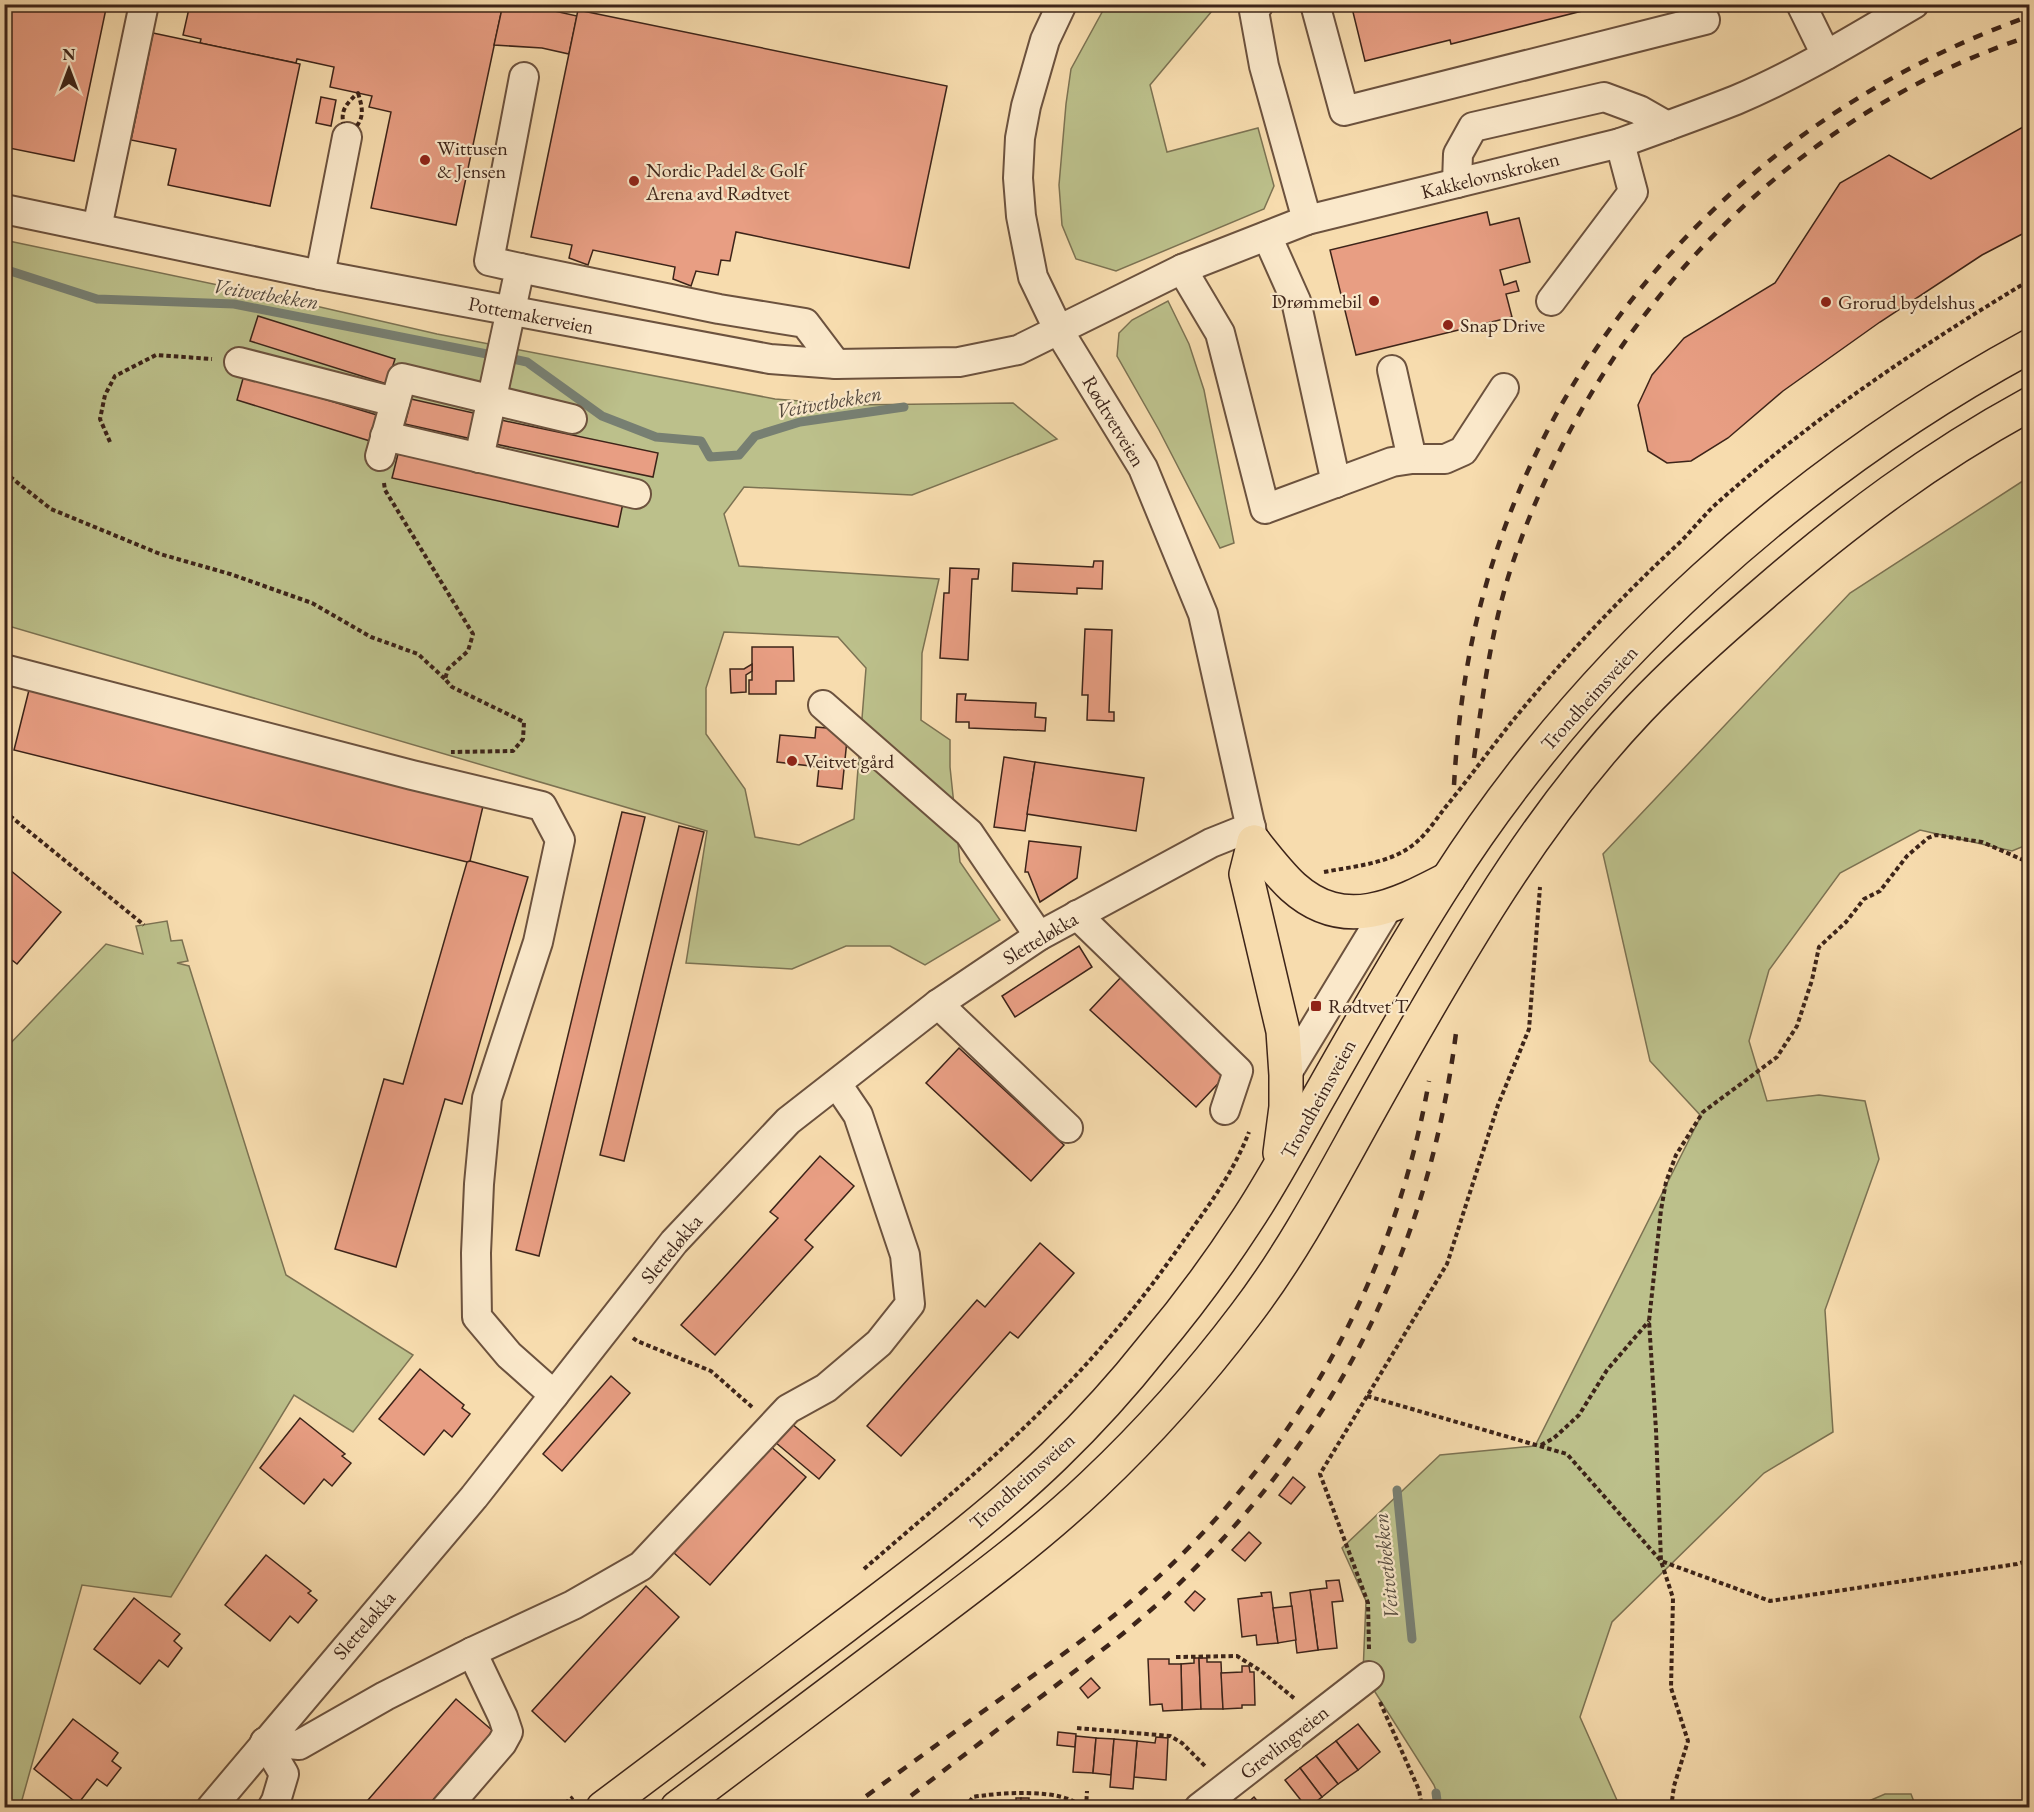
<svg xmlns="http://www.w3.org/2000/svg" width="2034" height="1812" viewBox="0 0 2034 1812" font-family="'EB Garamond',serif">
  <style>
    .green { fill: #bcc08b; stroke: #7c7252; stroke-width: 1.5; fill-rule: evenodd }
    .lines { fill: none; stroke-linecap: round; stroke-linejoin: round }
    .stream { stroke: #777f72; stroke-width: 9 }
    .building { fill: #e89e83; stroke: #3d2419; stroke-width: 1.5 }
    .minor-casing { stroke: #6c523e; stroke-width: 32 }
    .highway-casing { stroke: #3d2419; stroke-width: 36 }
    .path { stroke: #3d2419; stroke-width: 4; stroke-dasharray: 4.5 3; stroke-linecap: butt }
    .minor { stroke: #fae8ca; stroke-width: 28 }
    .highway { stroke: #f7dcae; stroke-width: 33 }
    .rail { stroke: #3d2419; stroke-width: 4.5; stroke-dasharray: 10 10; stroke-linecap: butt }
    .poi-dot { fill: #8f2418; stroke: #fae8ca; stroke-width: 2 }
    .labels { text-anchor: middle; stroke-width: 4.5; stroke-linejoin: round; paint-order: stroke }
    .poi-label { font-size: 20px; fill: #3d2419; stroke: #fae8ca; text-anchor: start }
    .street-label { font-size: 20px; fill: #3d2419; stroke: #fae8ca }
    .water-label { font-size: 21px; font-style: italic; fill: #554a3e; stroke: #fae8ca }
  </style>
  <rect width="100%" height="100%" fill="#f7dcae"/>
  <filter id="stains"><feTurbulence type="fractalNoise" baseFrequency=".00333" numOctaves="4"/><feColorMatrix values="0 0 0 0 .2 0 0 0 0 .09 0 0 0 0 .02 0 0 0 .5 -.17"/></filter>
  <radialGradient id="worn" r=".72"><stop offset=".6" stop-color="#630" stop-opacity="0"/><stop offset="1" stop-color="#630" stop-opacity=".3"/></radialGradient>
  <g class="green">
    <polygon points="1106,5 1217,5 1150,85 1167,152 1258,128 1274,186 1264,209 1116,271 1076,259 1062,225 1059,185 1066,104 1071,69"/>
    <path d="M4 240 294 301 437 334 775 399 851 405 1013 403 1057 439 912 495 744 487 724 514 739 566 939 579 922 653 921 720 950 740V767L960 862 1000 920 925 965 890 946H846L792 969 686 963 707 831 5 625ZM724 632 838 637 866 668 854 819 799 845 755 837 745 789 706 734V688Z"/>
    <polygon points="1168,301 1189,344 1204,390 1234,543 1220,548 1159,430 1117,356 1119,333 1132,320"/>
    <polygon points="2029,477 2029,844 2012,851 1920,830 1840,873 1769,970 1749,1041 1767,1101 1819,1095 1865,1101 1879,1159 1825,1310 1833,1432 1764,1473 1612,1622 1580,1717 1620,1807 1442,1807 1434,1785 1363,1673 1366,1601 1342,1548 1440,1455 1535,1446 1701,1116 1650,1061 1603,854 1850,593"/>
    <polygon points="167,921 171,941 182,940 188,961 177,963 189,966 286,1275 413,1355 353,1432 294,1395 171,1597 82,1585 20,1807 5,1807 5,1049 106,944 143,954 136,926"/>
    <polygon points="1885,1794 1911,1794 1916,1807 1855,1807"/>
  </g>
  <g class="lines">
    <g class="stream">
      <polyline points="4,269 97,299 234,304 487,354"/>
      <polyline points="513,359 527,362 602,416 656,437 701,441 710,457 739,455 755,436 800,422 904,407"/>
      <polyline points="1397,1490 1412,1639"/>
      <polyline points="1436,1793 1438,1808"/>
    </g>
  </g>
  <g class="building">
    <polygon points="4,4 107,4 74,161 4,147"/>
    <polygon points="190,4 503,4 456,225 371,208 391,112 369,107 372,96 330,87 334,67 297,59 296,63 200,43 201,39 183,35"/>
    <polygon points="503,4 523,4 577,16 569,54 542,48 494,45"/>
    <polygon points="1351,4 1610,4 1451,44 1450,40 1365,61"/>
    <polygon points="578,10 947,86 909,268 736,232 730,261 721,260 718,275 696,271 691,286 673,279 675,267 593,250 588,265 569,258 572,245 531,237"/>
    <polygon points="153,33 300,64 270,206 168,185 176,149 131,140"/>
    <polygon points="321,97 336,100 331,126 316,123"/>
    <polygon points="2030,123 2030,230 1982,255 1880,322 1783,391 1728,438 1691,461 1667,463 1648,451 1638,405 1652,375 1684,338 1775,283 1840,183 1889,155 1931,179"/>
    <polygon points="1487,212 1490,225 1519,218 1530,262 1500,270 1504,285 1516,281 1519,291 1506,294 1512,317 1356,355 1330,250"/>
    <polygon points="258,316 395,359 387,384 250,341"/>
    <polygon points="244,375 377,415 370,441 237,400"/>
    <polygon points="411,399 478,414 472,439 405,424"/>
    <polygon points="501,420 658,453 653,477 495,444"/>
    <polygon points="398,454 623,503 618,527 392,478"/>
    <polygon points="1094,561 1103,561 1102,589 1077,588 1077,594 1012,591 1013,563 1093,567"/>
    <polygon points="950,568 979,569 978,579 972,579 968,660 940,658 944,593 949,593"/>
    <polygon points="1085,629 1112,630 1109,712 1114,712 1114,721 1087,720 1088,695 1082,695"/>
    <polygon points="752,647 793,647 794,681 776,681 776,694 749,694 749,680 752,680"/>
    <polygon points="752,664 752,671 746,675 746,692 731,693 730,669 744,669"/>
    <polygon points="29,690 484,802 470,861 467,862 14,750"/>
    <polygon points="957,694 966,694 965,700 1036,703 1035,717 1046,718 1045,731 969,728 969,722 956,722"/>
    <polygon points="816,727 848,730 842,789 817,786 819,767 777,762 780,735 815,738"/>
    <polygon points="1004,757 1035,762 1025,831 994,827"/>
    <polygon points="1035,762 1144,778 1136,831 1027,814"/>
    <polygon points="622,812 645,817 539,1256 516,1250"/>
    <polygon points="679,826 704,832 624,1161 600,1155"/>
    <polygon points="1029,841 1081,847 1077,878 1040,902 1028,872 1025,872"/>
    <polygon points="470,861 528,877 462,1104 445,1099 396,1267 335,1249 384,1079 403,1084 467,862"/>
    <polygon points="4,865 61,912 17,964 4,954"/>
    <polygon points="1079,946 1092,967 1015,1017 1002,996"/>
    <polygon points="1123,975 1229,1072 1196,1107 1090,1010"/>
    <polygon points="959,1048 1064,1145 1031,1181 926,1083"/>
    <polygon points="820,1156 854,1186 805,1240 813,1247 715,1355 681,1325 778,1218 770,1212"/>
    <polygon points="1040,1243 1074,1273 1018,1338 1010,1332 901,1456 867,1426 977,1300 985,1307"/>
    <polygon points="420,1369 464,1405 462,1408 470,1414 452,1437 444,1430 424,1455 379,1419"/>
    <polygon points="611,1376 630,1393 562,1471 543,1454"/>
    <polygon points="300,1418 345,1454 342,1456 351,1463 332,1486 324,1479 304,1504 260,1468"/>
    <polygon points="791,1423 835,1460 819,1479 775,1442"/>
    <polygon points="769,1445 806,1477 710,1585 674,1553"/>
    <polygon points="1293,1477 1305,1487 1291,1504 1279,1495"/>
    <polygon points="1249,1532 1261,1543 1245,1561 1232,1550"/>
    <polygon points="266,1555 311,1591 308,1593 317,1600 298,1623 290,1616 270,1641 225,1605"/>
    <polygon points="1339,1580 1343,1601 1332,1602 1337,1648 1318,1650 1310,1590 1327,1588 1326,1581"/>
    <polygon points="646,1586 679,1617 565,1742 532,1711"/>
    <polygon points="1310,1590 1318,1650 1297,1653 1290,1593"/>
    <polygon points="1195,1591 1205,1599 1194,1611 1185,1602"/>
    <polygon points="1271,1592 1278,1643 1257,1645 1256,1635 1242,1637 1238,1599 1262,1596 1261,1593"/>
    <polygon points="134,1598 180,1634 174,1641 182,1648 168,1667 159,1660 140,1684 94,1649"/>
    <polygon points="1292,1606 1296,1640 1278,1643 1273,1608"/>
    <polygon points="1194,1658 1199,1658 1201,1709 1182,1710 1181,1664 1194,1663"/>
    <polygon points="1199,1658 1207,1658 1207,1662 1221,1662 1223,1709 1201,1709"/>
    <polygon points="1148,1659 1169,1659 1169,1664 1181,1664 1182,1710 1163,1711 1162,1704 1150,1705"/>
    <polygon points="1242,1666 1249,1666 1250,1672 1254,1672 1255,1705 1242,1705 1242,1708 1223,1709 1221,1673 1242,1672"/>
    <polygon points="1091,1678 1100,1688 1088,1698 1080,1688"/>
    <polygon points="456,1699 493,1731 426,1808 361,1808"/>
    <polygon points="73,1719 118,1753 112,1761 121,1768 107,1786 97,1779 78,1804 34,1769"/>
    <polygon points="1358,1724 1380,1752 1358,1770 1336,1741"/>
    <polygon points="1058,1732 1076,1734 1075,1747 1057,1745"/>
    <polygon points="1076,1736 1096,1738 1093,1773 1073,1772"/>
    <polygon points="1156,1737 1168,1738 1166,1780 1134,1777 1137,1741 1155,1743"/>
    <polygon points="1096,1738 1114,1739 1111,1775 1093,1773"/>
    <polygon points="1114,1739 1137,1741 1133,1789 1110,1787"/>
    <polygon points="1336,1741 1358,1770 1338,1784 1316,1756"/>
    <polygon points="1316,1756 1338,1784 1322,1797 1300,1768"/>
    <polygon points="1300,1768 1322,1797 1307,1808 1285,1780"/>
    <polygon points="1254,1797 1263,1808 1245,1808 1244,1806"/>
    <polygon points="1016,1798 1021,1798 1021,1808 1001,1808 1001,1802 1016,1802"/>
    <polygon points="1021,1798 1029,1798 1029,1802 1041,1802 1041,1808 1021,1808"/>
    <polygon points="983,1801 1001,1802 1001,1808 983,1808"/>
    <polygon points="1041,1802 1062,1802 1062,1805 1071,1805 1070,1808 1041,1808"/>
  </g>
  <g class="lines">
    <g class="minor-casing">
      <g id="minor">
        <polyline points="1062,4 1045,40 1026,106 1020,138 1018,178 1021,216 1033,277 1059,331 1143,468 1203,614 1254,842"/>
        <polyline points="1259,4 1254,11 1264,66 1307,220"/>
        <polyline points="1315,4 1344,111 1705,20"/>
        <polyline points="1801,4 1826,55"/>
        <polyline points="1457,183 1458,154 1473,127 1604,97 1639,110 1667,126"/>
        <path d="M4 209 320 275 770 359 836 364 959 362 1018 350 1182 269 1307 220 1620 143C1659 129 1698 115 1736 100 1798 74 1856 38 1914 4"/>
        <polyline points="97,228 144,4"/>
        <polyline points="1267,236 1296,301 1336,483"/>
        <polyline points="520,268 719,309 805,323 836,364"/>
        <polyline points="1182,269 1220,333 1265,509 1392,462 1412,459 1445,459 1463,451 1504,388"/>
        <polyline points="320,275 347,137"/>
        <polyline points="1551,301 1633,192 1620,143"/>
        <polyline points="239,362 395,402"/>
        <polyline points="1392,370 1412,459"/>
        <polyline points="385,436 636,494"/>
        <polyline points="380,456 402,378 572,419"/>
        <polyline points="479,458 520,268 489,261 524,77"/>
        <polyline points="4,669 412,775 542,806 560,840 538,942 487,1098 479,1184 476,1253 477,1317 509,1355 554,1395"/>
        <polyline points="823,705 969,833 1039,936"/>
        <polyline points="1077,915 1238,1071 1225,1110"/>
        <polyline points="938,1004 1068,1128"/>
        <polyline points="1286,1075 1388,907"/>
        <polyline points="265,1742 299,1745 385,1696 472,1652 573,1605 641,1566 788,1409 826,1388 879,1343 910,1304 905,1255 858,1115 837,1084"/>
        <polyline points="265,1742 284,1774 276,1801 272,1808"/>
        <polyline points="211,1808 474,1497 674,1242 788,1121 938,1004 1039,936 1211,843 1251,827"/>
        <polyline points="446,1808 502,1743 508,1732 503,1717 472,1652"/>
        <polyline points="1199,1808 1369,1676"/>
      </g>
    </g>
    <g class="highway-casing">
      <g id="highway">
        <polyline points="1254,842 1246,874 1283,1031 1286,1075 1286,1107 1280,1153"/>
        <path d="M1254 842C1266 857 1279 874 1293 887 1344 933 1396 906 1448 879"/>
        <path d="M603 1808C684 1747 764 1687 845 1626 916 1572 990 1518 1054 1456 1089 1422 1122 1386 1152 1348 1186 1308 1217 1266 1245 1223 1274 1180 1298 1133 1324 1088 1363 1019 1403 949 1446 882 1587 661 1799 471 2030 346"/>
        <path d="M677 1808C751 1752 825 1696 899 1641 964 1592 1034 1541 1093 1485 1148 1433 1199 1376 1245 1315 1291 1255 1327 1187 1364 1120 1404 1048 1445 976 1489 906 1533 836 1583 768 1639 709 1678 668 1721 630 1763 594 1848 520 1931 458 2030 404"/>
      </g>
    </g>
    <g class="path">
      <path d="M358 93C365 115 363 121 347 137 340 115 340 109 358 93Z"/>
      <polyline points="110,442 100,419 105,395 115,376 156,355 212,359"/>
      <polyline points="4,472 51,509 160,554 230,574 312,603 371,637 418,654 445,679"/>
      <polyline points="384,483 385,490 473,634 468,651 448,669 445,679 452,687 524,722 523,739 513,751 451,752"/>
      <polyline points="4,811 144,925"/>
      <path d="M1324 872C1355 866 1388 864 1413 845 1425 836 1435 821 1444 809 1467 781 1488 752 1510 724 1562 660 1617 601 1677 545 1691 532 1702 517 1716 504 1812 419 1920 346 2030 280"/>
      <polyline points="633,1338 637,1341 711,1371 752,1407"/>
      <polyline points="1367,1396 1567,1454 1661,1561 1770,1601 2017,1564 2030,1560"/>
      <polyline points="1541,1445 1554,1438 1579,1415 1607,1370 1649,1321"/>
      <path d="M864 1569C926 1515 990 1463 1047 1405 1099 1354 1145 1297 1186 1237 1210 1204 1234 1171 1249 1132"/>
      <polyline points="1369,1649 1368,1603 1320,1474 1447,1264 1498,1105 1529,1029 1540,887"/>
      <polyline points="1176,1657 1237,1656 1261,1671 1295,1699"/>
      <polyline points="1380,1702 1419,1790 1422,1808"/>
      <polyline points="1077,1728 1170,1736 1182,1743 1206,1767"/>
      <polyline points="559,1808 573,1797"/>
      <path d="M965 1808 973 1797C995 1793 1067 1787 1081 1808"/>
      <polyline points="1086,1808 1087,1791"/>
      <polyline points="1671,1808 1674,1786 1688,1741 1671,1688 1673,1598 1661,1561 1656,1430 1649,1321 1661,1210 1666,1182 1676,1155 1703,1112 1777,1057 1797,1026 1812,980 1819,947 1846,922 1864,899 1880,891 1907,856 1928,838 1936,835 1982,842 2030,863"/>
    </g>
    <use href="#minor" class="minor"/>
    <use href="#highway" class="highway"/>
    <g class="rail">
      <path d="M1474 758C1483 694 1491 630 1511 568 1591 324 1784 117 2030 36"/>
      <path d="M1454 785C1457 733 1463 682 1474 632 1539 342 1752 114 2030 16"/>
      <path d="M850 1808C902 1770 954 1732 1006 1695 1053 1661 1102 1628 1145 1589 1296 1455 1394 1280 1429 1081"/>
      <path d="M895 1808C947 1768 998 1729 1050 1690 1088 1661 1127 1632 1162 1600 1330 1444 1427 1260 1456 1033"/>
    </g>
  </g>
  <g class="poi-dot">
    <circle cx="425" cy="160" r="6"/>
    <circle cx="634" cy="181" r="6"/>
    <circle cx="1374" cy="301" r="6"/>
    <circle cx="1826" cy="302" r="6"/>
    <circle cx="1448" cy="325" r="6"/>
    <circle cx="792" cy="761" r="6"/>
    <rect x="1310" y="1000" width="12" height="12" rx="3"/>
  </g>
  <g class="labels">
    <g class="poi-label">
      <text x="437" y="155">Wittusen<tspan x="437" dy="23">&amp; Jensen</tspan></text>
      <text x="646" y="177">Nordic Padel &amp; Golf<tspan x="646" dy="23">Arena avd Rødtvet</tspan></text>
      <text x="1362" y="308" text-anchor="end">Drømmebil</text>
      <text x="1838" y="309">Grorud bydelshus</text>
      <text x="1460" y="332">Snap Drive</text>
      <text x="804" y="768">Veitvet gård</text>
      <text x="1328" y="1013">Rødtvet T</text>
    </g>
    <g class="street-label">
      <text transform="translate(1490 175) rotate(-14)" y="7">Kakkelovnskroken</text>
      <text transform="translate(531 315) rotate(11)" y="7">Pottemakerveien</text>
      <text transform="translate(1114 421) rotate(59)" y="7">Rødtvetveien</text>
      <text transform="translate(1589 698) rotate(-48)" y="7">Trondheimsveien</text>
      <text transform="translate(1040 938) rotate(-31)" y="7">Sletteløkka</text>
      <text transform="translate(1318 1099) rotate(-61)" y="7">Trondheimsveien</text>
      <text transform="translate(671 1249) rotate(-50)" y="7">Sletteløkka</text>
      <text transform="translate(1022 1481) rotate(-42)" y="7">Trondheimsveien</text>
      <text transform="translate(364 1625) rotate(-49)" y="7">Sletteløkka</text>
      <text transform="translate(1284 1742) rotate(-38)" y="7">Grevlingveien</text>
    </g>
    <g class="water-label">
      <text transform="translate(266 294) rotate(9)" y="7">Veitvetbekken</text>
      <text transform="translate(829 402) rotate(-10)" y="7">Veitvetbekken</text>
      <text transform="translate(1386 1566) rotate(-96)" y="7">Veitvetbekken</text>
    </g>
  </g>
  <rect width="2034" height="1812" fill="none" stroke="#f7dcae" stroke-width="24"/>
  <rect x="6" y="6" width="2022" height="1800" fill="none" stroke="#3d2419" stroke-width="3"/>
  <rect x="12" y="12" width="2010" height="1788" fill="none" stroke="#3d2419" stroke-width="1.5"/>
  <g transform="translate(69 69)" stroke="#fae8ca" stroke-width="4.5" paint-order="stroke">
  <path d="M0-4.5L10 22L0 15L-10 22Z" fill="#3d2419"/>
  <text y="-9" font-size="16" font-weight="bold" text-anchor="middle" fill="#3d2419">N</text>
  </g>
  <rect width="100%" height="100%" filter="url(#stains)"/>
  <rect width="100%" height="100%" fill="url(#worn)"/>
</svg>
